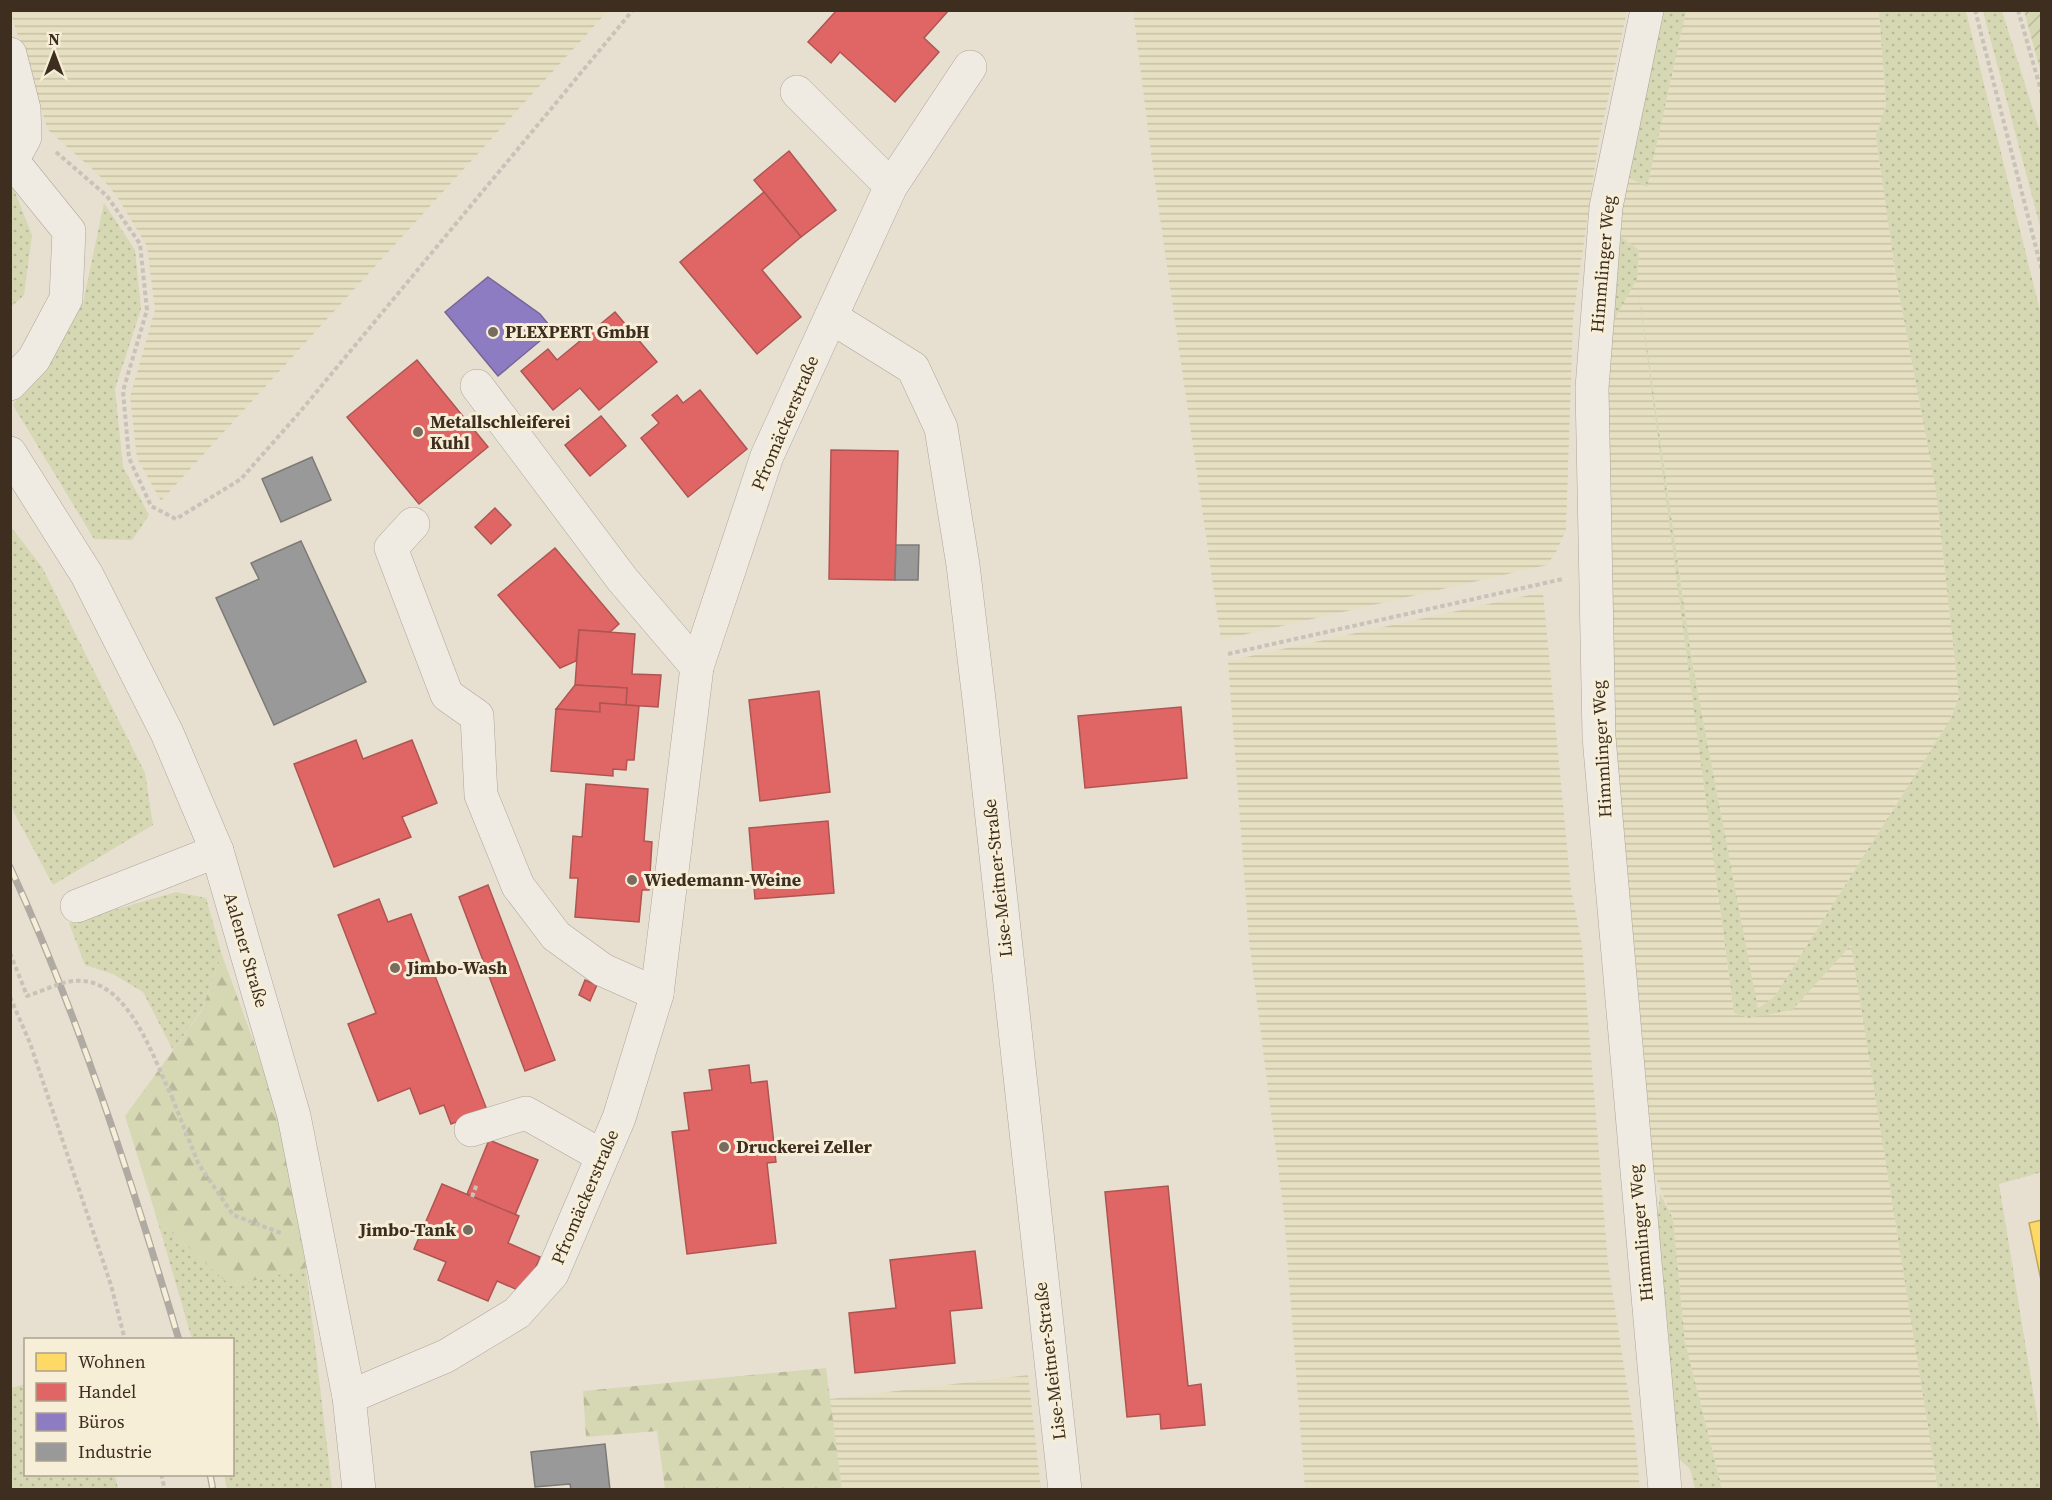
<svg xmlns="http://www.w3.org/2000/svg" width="2052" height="1500" viewBox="0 0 2052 1500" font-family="'Source Serif 4',serif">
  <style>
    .farmland { fill: url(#farmland-rules) }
    .grass { fill: url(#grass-dots) }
    .forest { fill: url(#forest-firs) }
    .garden { fill: url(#garden-furrows) }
    .homes { fill: #ffd966; stroke: #c5a651; stroke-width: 1.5 }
    .shops { fill: #e06666; stroke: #af5551; stroke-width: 1.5 }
    .offices { fill: #8e7cc3; stroke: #766592; stroke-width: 1.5 }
    .industry { fill: #999; stroke: #7d7975; stroke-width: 1.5 }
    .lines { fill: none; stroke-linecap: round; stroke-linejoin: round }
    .minor-casing { stroke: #ada599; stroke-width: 34 }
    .path { stroke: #c8c2b9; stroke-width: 4; stroke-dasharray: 4.5 3; stroke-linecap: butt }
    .minor { stroke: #efebe3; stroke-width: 33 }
    .rail-casing { stroke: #afaaa2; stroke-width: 7 }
    .rail { stroke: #f7eed8; stroke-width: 4.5; stroke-dasharray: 14; stroke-linecap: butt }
    .path-bridge { stroke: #c8c2b9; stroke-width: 4; stroke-dasharray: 4.5 3; stroke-linecap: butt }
    .poi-dot { fill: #786c5e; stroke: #f7eed8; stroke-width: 2 }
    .labels { text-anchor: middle; stroke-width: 6; stroke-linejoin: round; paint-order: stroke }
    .street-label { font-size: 18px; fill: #3d2e20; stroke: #f7eed8 }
    .poi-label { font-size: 18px; font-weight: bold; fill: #3d2e20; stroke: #f7eed8; text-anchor: start }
  </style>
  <defs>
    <pattern id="farmland-rules" width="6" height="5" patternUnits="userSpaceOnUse" patternTransform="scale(1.5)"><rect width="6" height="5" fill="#e6dfc2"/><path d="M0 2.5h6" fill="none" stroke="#c6c0a6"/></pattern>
    <pattern id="grass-dots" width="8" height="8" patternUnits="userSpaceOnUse" patternTransform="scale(1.5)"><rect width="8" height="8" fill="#d6d7b3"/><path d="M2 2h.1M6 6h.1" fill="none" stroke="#b9b99a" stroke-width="1.8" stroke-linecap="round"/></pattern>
    <pattern id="forest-firs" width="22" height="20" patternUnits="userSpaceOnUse" patternTransform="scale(1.5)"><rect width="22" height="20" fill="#d6d7b3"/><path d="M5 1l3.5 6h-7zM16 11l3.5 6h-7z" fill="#b9b99a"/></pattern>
    <pattern id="garden-furrows" width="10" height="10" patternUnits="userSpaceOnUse" patternTransform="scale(1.5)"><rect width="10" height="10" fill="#d6d7b3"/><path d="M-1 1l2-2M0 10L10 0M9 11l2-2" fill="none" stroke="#b9b99a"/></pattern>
  </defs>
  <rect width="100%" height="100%" fill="#e7e0d1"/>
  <g class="farmland">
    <polygon points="10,11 608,11 161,501 137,458 130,397 155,310 147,246 116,195 98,174 48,130"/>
    <polygon points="1133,11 1627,11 1598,145 1573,318 1566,530 1556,552 1547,565 1221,640 1154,176"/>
    <polygon points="1686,11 1879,11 1886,104 1876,136 1896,277 1936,490 1959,697 1950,720 1775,996 1758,1010 1692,662 1648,355 1734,1013 1749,1018 1851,944 1938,1489 1722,1489 1685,1342 1673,1219 1643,1147 1607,703 1613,590 1607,480 1609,329 1637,278 1639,250 1611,229 1620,173 1647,186"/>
    <polygon points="1543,592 1571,889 1582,945 1608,1263 1635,1437 1640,1489 1305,1489 1284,1215 1249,940 1228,661"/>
    <polygon points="1028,1375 1041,1489 842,1489 830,1399"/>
  </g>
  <g class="grass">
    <polygon points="1659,11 1686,11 1647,187 1620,173"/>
    <polygon points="1879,11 1966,11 2042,319 2042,1172 1999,1184 2041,1440 2041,1489 1938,1489 1851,945 1792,1010 1749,1018 1734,1013 1637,279 1609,329 1611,229 1639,250 1637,278 1692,662 1758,1009 1775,996 1950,720 1959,697 1936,490 1896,277 1876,136 1886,104"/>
    <polygon points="1983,11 2002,11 2041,135 2041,230"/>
    <polygon points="11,182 32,235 24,295 11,307"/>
    <polygon points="104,203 135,250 141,309 115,389 123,467 149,515 132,540 94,539 13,405 83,303"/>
    <polygon points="11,527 42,567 145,773 153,825 53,885 11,807"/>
    <polygon points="176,892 206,898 222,955 201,1011 173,1050 143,992 113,974 85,965 69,923"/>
    <polygon points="1660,1193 1673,1219 1685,1342 1722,1489 1695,1489 1690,1469 1679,1459 1656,1238"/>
    <polygon points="157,1219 231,1286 306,1268 332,1489 227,1489 224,1475 232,1474 232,1340 192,1339"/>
    <polygon points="25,1384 26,1474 115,1475 118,1489 11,1489 11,1388"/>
  </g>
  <g class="forest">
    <polygon points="222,955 281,1117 306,1268 231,1286 157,1219 125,1116 201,1012"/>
    <polygon points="826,1368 842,1489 665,1489 657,1431 586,1437 583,1391"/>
  </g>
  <polygon class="garden" points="2024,11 2041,11 2041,73"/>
  <polygon class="homes" points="2042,1220 2042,1285 2029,1223"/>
  <g class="shops">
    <polygon points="837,10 949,10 924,38 939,52 895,102 840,52 831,63 808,42"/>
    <polygon points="789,151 836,210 801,237 754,180"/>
    <polygon points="764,192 801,237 762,270 801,317 757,354 680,262"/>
    <polygon points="615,312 657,362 599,410 580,388 553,410 521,371 548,349 557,360"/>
    <polygon points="417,360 488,447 419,504 347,417"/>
    <polygon points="700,390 747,449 688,497 641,438 659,423 652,415 677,395 683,403"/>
    <polygon points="601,416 626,446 590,476 565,445"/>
    <polygon points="831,450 898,451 895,580 829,579"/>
    <polygon points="495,508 511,525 491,544 475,527"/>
    <polygon points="555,548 619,624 610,632 579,630 576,661 560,668 498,595"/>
    <polygon points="579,630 635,634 632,674 661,675 658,707 626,705 627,688 575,685"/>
    <polygon points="575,685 627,688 626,705 600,703 600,712 556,709"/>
    <polygon points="819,691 830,792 760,801 749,700"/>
    <polygon points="600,703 639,706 634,760 627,760 626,770 613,769 613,776 551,771 556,709 600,712"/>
    <polygon points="1181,707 1187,778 1085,788 1078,716"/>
    <polygon points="356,740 363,759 412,740 437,803 402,817 411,837 334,867 294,764"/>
    <polygon points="586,784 648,789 644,841 652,842 649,890 642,890 639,922 575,917 578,878 570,878 573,836 582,837"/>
    <polygon points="828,821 834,893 755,899 749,828"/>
    <polygon points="488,885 555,1060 525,1071 459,897"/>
    <polygon points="379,899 388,922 411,914 487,1110 451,1124 444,1105 420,1114 410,1088 378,1101 348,1024 376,1013 338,915"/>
    <polygon points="585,980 597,985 590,1001 579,995"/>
    <polygon points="749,1065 751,1083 767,1081 776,1162 767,1163 776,1243 687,1254 672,1132 689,1130 684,1093 712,1090 709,1070"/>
    <polygon points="489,1140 538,1160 515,1215 467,1194"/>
    <polygon points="442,1184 519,1216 508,1243 540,1257 525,1293 497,1281 488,1301 438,1280 446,1262 414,1249"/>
    <polygon points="1168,1186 1188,1386 1201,1384 1205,1425 1161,1429 1160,1414 1127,1417 1105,1192"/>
    <polygon points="975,1251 982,1308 950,1311 955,1363 855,1373 849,1313 896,1308 890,1260"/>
  </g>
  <polygon class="offices" points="488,277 540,314 553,330 498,376 445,312"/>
  <g class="industry">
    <polygon points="312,457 331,500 281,522 262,479"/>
    <polygon points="301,541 366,682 274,725 216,598 259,579 251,563"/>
    <polygon points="896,545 919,545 918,580 895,580"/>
    <polygon points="605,1444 610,1490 571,1490 570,1484 535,1487 531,1452"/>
  </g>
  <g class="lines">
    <g class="minor-casing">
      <g id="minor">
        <polyline points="1647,10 1606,207 1592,388 1599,737 1665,1490"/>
        <polyline points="10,54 24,109 25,137 13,159"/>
        <polyline points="797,92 891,186"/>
        <polyline points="10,158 69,231 66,299 34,359 10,384"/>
        <polyline points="831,317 913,368 941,428 963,565 980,708 1065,1490"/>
        <polyline points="477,386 622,579 697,667"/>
        <polyline points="10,453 87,575 167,733 217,851 294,1116 349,1397 359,1490"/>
        <polyline points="413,524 391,548 447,695 477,716 481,795 518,886 556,936 603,970 657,994"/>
        <polyline points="77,906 217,851"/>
        <polyline points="471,1130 526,1113 602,1156"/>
        <polyline points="349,1397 446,1356 517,1313 552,1274 619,1118 657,994 697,667 767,456 891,186 970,67"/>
      </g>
    </g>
    <g class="path">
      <polyline points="1975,10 2042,271"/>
      <polyline points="2018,10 2042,94"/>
      <polyline points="56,152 107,196 140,244 147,310 123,391 129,458 151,506 176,519 241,479 299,413 633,10"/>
      <polyline points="1228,654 1563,579"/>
      <polyline points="10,953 24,988"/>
      <polyline points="10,997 30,1043 111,1285 125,1340"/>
      <polyline points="172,1097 198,1163 233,1215 281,1233"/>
      <polyline points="472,1197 477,1184"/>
      <polyline points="161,1474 165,1490"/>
    </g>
    <use href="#minor" class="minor"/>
    <g class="rail-casing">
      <g id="rail">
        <path d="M10 867C80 1019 131 1179 179 1340"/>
        <polyline points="210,1474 213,1490"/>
      </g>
    </g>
    <use href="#rail" class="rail"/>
    <path class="path-bridge" d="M24 988 27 996C40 992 54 985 67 982 126 969 152 1056 172 1097"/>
  </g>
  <g class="poi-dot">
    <circle cx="493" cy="332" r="6"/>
    <circle cx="418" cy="432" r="6"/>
    <circle cx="632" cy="880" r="6"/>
    <circle cx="395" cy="968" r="6"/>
    <circle cx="724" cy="1147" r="6"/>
    <circle cx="468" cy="1230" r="6"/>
  </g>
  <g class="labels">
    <g class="street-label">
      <text transform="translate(1603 264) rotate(-85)" y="6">Himmlinger Weg</text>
      <text transform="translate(785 423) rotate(-67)" y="6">Pfromäckerstraße</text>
      <text transform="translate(1602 749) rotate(-93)" y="6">Himmlinger Weg</text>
      <text transform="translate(998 878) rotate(-96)" y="6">Lise-Meitner-Straße</text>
      <text transform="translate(246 950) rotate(74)" y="6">Aalener Straße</text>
      <text transform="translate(585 1197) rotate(-67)" y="6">Pfromäckerstraße</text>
      <text transform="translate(1641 1233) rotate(-95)" y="6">Himmlinger Weg</text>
      <text transform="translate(1050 1361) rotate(-97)" y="6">Lise-Meitner-Straße</text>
    </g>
    <g class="poi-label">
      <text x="505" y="338">PLEXPERT GmbH</text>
      <text x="430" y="428">Metallschleiferei<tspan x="430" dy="21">Kuhl</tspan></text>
      <text x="644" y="886">Wiedemann-Weine</text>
      <text x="407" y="974">Jimbo-Wash</text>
      <text x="736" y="1153">Druckerei Zeller</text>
      <text x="456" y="1236" text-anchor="end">Jimbo-Tank</text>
    </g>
  </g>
  <rect width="2052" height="1500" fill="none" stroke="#3d2e20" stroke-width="24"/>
  <rect x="24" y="1338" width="210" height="138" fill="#f7eed8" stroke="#ada18e" stroke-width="1.5"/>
  <rect x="36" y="1353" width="30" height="18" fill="#ffd966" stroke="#ada18e" stroke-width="1.5"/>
  <text x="78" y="1368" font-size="18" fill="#3d2e20">Wohnen</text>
  <rect x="36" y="1383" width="30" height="18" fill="#e06666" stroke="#ada18e" stroke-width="1.5"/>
  <text x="78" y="1398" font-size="18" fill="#3d2e20">Handel</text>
  <rect x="36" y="1413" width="30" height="18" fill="#8e7cc3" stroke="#ada18e" stroke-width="1.5"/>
  <text x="78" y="1428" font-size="18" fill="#3d2e20">Büros</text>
  <rect x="36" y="1443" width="30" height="18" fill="#999999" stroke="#ada18e" stroke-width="1.5"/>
  <text x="78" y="1458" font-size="18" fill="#3d2e20">Industrie</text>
  <g transform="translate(54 54)" stroke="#f7eed8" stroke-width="4.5" paint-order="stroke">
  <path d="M0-4.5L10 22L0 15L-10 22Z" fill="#3d2e20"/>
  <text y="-9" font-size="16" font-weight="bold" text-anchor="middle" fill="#3d2e20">N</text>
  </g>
</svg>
